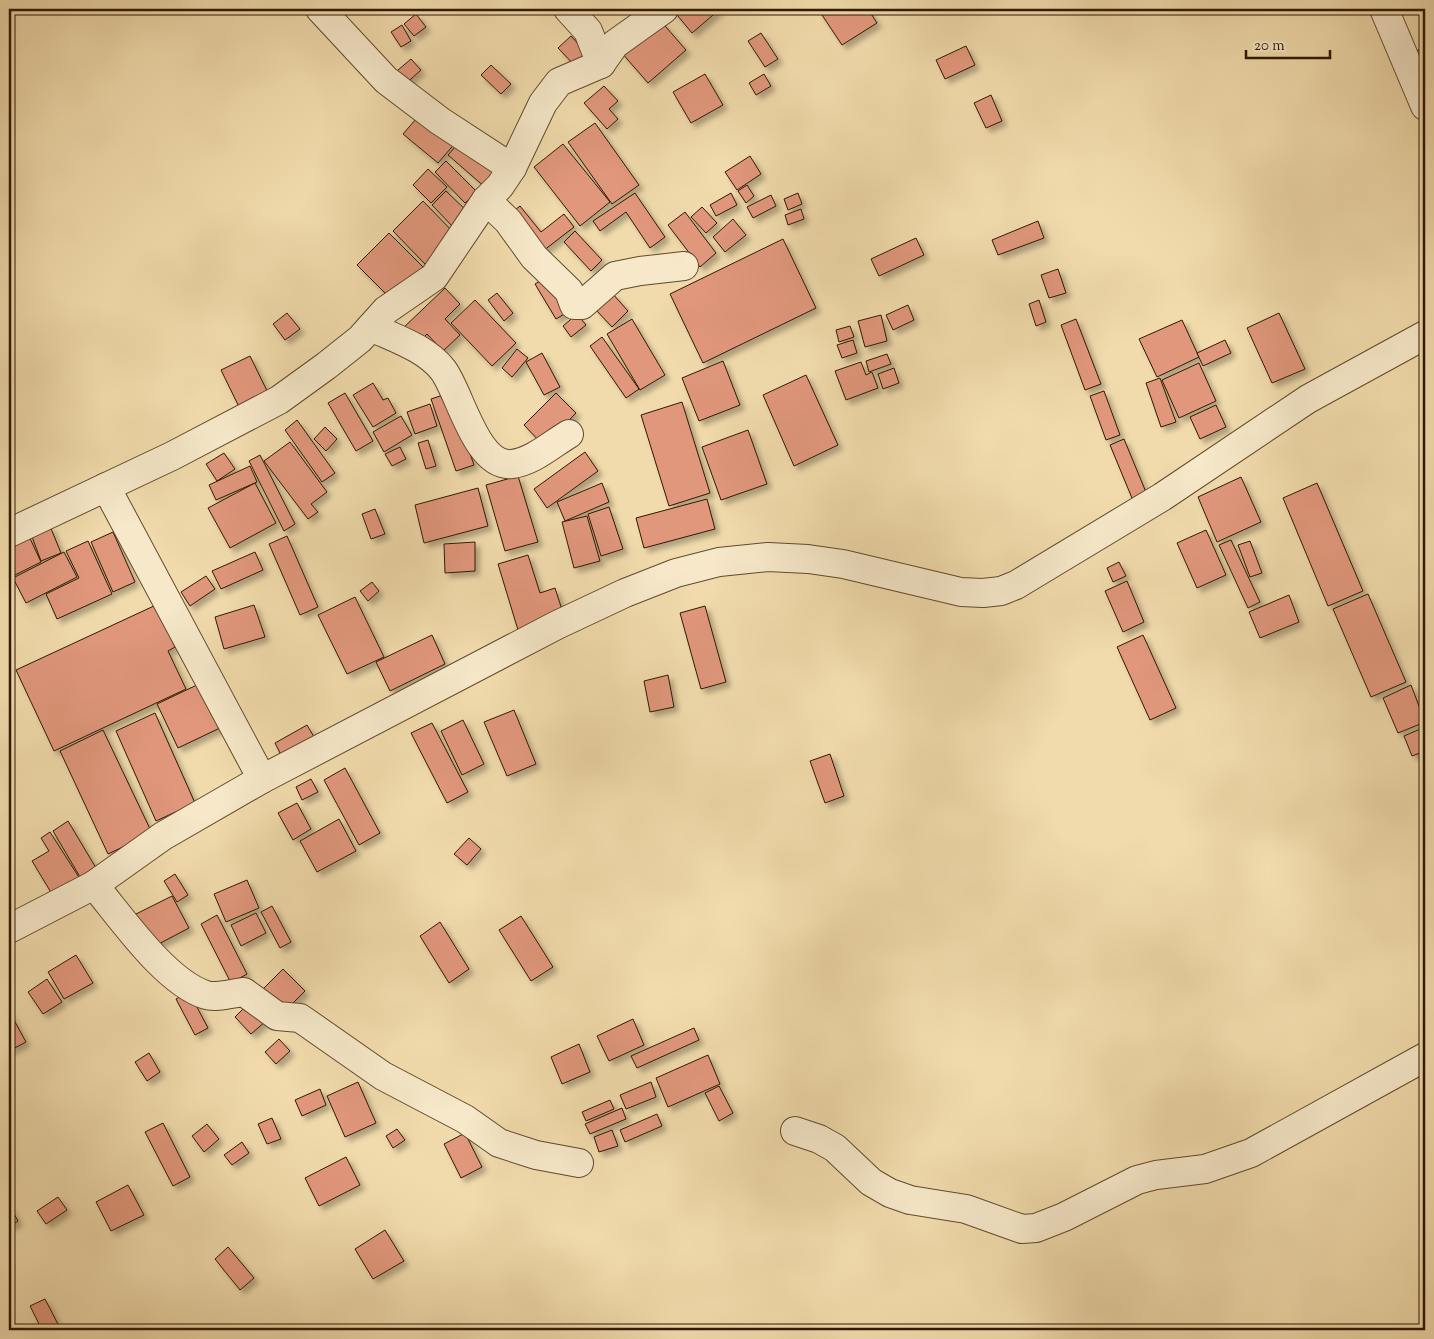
<svg xmlns="http://www.w3.org/2000/svg" width="1434" height="1339" viewBox="0 0 1434 1339" font-family="'Sorts Mill Goudy',serif">
  <style>
    .building { fill: #e1977c; stroke: #2f1901; filter: url(#shadow) }
    .lines { fill: none; stroke-linecap: round; stroke-linejoin: round }
    .street-casing { stroke: #604a2c; stroke-width: 30 }
    .street { stroke: #f6e8c9; stroke-width: 28 }
  </style>
  <defs>
    <filter id="shadow"><feDropShadow dx="4.5" dy="4.5" stdDeviation="2.5" flood-color="#0004"/></filter>
  </defs>
  <rect width="100%" height="100%" fill="#f1dbac"/>
  <filter id="stains"><feTurbulence type="fractalNoise" baseFrequency=".004" numOctaves="4"/><feColorMatrix values="0 0 0 0 .2 0 0 0 0 .09 0 0 0 0 .02 0 0 0 .5 -.17"/></filter>
  <radialGradient id="worn" r=".72"><stop offset=".6" stop-color="#630" stop-opacity="0"/><stop offset="1" stop-color="#630" stop-opacity=".3"/></radialGradient>
  <g class="building">
    <polygon points="672,9 720,9 692,33"/>
    <polygon points="818,9 868,9 877,23 842,45"/>
    <polygon points="416,14 426,27 414,36 404,24"/>
    <polygon points="659,19 686,50 648,83 621,52"/>
    <polygon points="402,25 411,41 401,47 391,32"/>
    <polygon points="761,33 778,59 765,67 748,41"/>
    <polygon points="571,36 590,57 577,68 558,48"/>
    <polygon points="966,46 975,65 945,79 936,60"/>
    <polygon points="1425,47 1425,80 1409,54"/>
    <polygon points="411,59 421,70 401,88 391,76"/>
    <polygon points="491,65 511,84 501,94 481,75"/>
    <polygon points="705,74 723,105 691,123 673,92"/>
    <polygon points="764,74 771,86 756,95 749,83"/>
    <polygon points="604,86 618,101 609,109 618,119 607,129 584,103"/>
    <polygon points="991,95 1002,121 986,128 974,103"/>
    <polygon points="422,112 457,141 438,163 403,134"/>
    <polygon points="595,123 639,185 612,204 568,142"/>
    <polygon points="463,138 501,170 486,188 448,155"/>
    <polygon points="563,144 610,202 580,226 534,167"/>
    <polygon points="750,156 761,174 737,190 725,172"/>
    <polygon points="446,161 477,192 465,203 435,172"/>
    <polygon points="428,169 447,187 431,203 413,185"/>
    <polygon points="747,185 754,196 746,203 738,191"/>
    <polygon points="446,191 470,214 455,229 432,205"/>
    <polygon points="635,193 665,237 650,248 626,212 600,231 593,221"/>
    <polygon points="731,193 737,205 716,216 710,205"/>
    <polygon points="798,193 802,204 788,210 784,199"/>
    <polygon points="771,195 776,206 753,218 747,207"/>
    <polygon points="423,201 455,234 425,264 393,231"/>
    <polygon points="520,206 541,232 564,214 574,227 543,251 512,212"/>
    <polygon points="702,207 717,223 706,233 691,217"/>
    <polygon points="801,209 804,219 788,225 785,215"/>
    <polygon points="685,212 716,253 700,267 668,225"/>
    <polygon points="733,219 746,235 725,252 713,237"/>
    <polygon points="1038,221 1044,238 998,255 992,240"/>
    <polygon points="575,231 602,260 591,271 564,242"/>
    <polygon points="389,233 426,270 394,302 357,265"/>
    <polygon points="916,238 924,255 879,276 871,259"/>
    <polygon points="783,239 816,308 703,363 670,294"/>
    <polygon points="1058,269 1066,293 1049,298 1041,275"/>
    <polygon points="550,275 571,310 556,319 535,284"/>
    <polygon points="445,288 460,304 445,319 460,335 443,351 427,334 417,344 402,329"/>
    <polygon points="497,293 513,313 504,321 488,300"/>
    <polygon points="612,293 628,311 612,327 595,309"/>
    <polygon points="475,300 516,343 492,366 451,323"/>
    <polygon points="1039,300 1046,322 1036,326 1029,304"/>
    <polygon points="908,305 914,320 893,330 886,315"/>
    <polygon points="287,313 300,329 285,340 273,324"/>
    <polygon points="1279,313 1305,369 1272,383 1247,328"/>
    <polygon points="577,314 586,325 571,337 563,326"/>
    <polygon points="881,315 887,341 865,347 858,321"/>
    <polygon points="632,319 665,375 640,390 607,334"/>
    <polygon points="1076,319 1101,384 1085,390 1061,325"/>
    <polygon points="1182,320 1199,357 1157,377 1139,339"/>
    <polygon points="850,326 854,337 839,342 836,330"/>
    <polygon points="602,337 639,389 626,398 590,346"/>
    <polygon points="853,340 857,353 842,358 837,345"/>
    <polygon points="1225,340 1231,353 1203,366 1197,353"/>
    <polygon points="517,349 528,358 512,377 502,368"/>
    <polygon points="542,353 560,387 544,395 526,362"/>
    <polygon points="887,354 891,364 869,372 866,361"/>
    <polygon points="250,356 271,399 242,413 221,370"/>
    <polygon points="723,361 740,405 699,421 682,378"/>
    <polygon points="861,362 866,375 872,372 878,388 846,400 835,371"/>
    <polygon points="1199,363 1216,401 1179,418 1162,380"/>
    <polygon points="894,368 899,383 883,389 878,374"/>
    <polygon points="806,375 838,445 794,466 763,395"/>
    <polygon points="1160,378 1176,422 1161,427 1146,383"/>
    <polygon points="373,383 383,400 388,398 396,413 373,427 353,395"/>
    <polygon points="1104,391 1120,435 1106,440 1090,396"/>
    <polygon points="345,393 373,441 356,451 328,403"/>
    <polygon points="449,393 474,465 456,471 431,399"/>
    <polygon points="556,393 576,413 544,446 524,425"/>
    <polygon points="682,402 710,493 669,506 641,415"/>
    <polygon points="430,404 437,426 415,434 407,412"/>
    <polygon points="1216,405 1226,427 1200,439 1190,417"/>
    <polygon points="401,416 412,435 384,452 373,432"/>
    <polygon points="297,420 335,473 322,482 285,430"/>
    <polygon points="325,427 337,439 326,451 314,439"/>
    <polygon points="748,430 767,484 721,500 702,447"/>
    <polygon points="1124,439 1148,497 1134,503 1110,445"/>
    <polygon points="428,440 436,466 426,469 418,443"/>
    <polygon points="290,442 327,492 311,504 318,512 308,519 264,461"/>
    <polygon points="400,447 406,459 392,466 385,454"/>
    <polygon points="585,452 598,471 547,508 534,489"/>
    <polygon points="224,453 235,469 217,481 206,464"/>
    <polygon points="260,455 295,524 284,531 249,461"/>
    <polygon points="250,466 257,482 216,500 209,485"/>
    <polygon points="518,476 538,542 505,551 486,485"/>
    <polygon points="1241,477 1261,522 1217,542 1198,497"/>
    <polygon points="255,483 276,523 230,548 208,508"/>
    <polygon points="602,483 609,502 565,521 557,502"/>
    <polygon points="1317,483 1363,591 1328,606 1283,498"/>
    <polygon points="478,488 488,526 424,543 415,505"/>
    <polygon points="707,499 715,529 644,548 636,518"/>
    <polygon points="609,507 623,549 601,556 588,514"/>
    <polygon points="375,509 385,534 371,539 362,514"/>
    <polygon points="587,516 600,561 574,568 562,522"/>
    <polygon points="50,526 61,553 41,561 31,534"/>
    <polygon points="1206,530 1226,575 1197,588 1177,543"/>
    <polygon points="113,532 135,582 113,592 91,542"/>
    <polygon points="28,534 41,562 9,578 9,544"/>
    <polygon points="287,536 318,607 300,615 269,544"/>
    <polygon points="1231,540 1260,602 1248,608 1219,545"/>
    <polygon points="88,541 112,594 57,619 46,594 79,578 66,551"/>
    <polygon points="1250,541 1262,573 1250,577 1238,545"/>
    <polygon points="475,542 475,571 445,573 444,544"/>
    <polygon points="64,552 77,577 26,603 13,578"/>
    <polygon points="255,552 263,570 221,589 212,571"/>
    <polygon points="528,555 540,593 555,588 564,616 518,630 498,564"/>
    <polygon points="1119,562 1126,576 1113,582 1107,568"/>
    <polygon points="206,576 215,589 190,606 181,592"/>
    <polygon points="1127,581 1144,622 1123,632 1105,591"/>
    <polygon points="372,582 379,591 368,601 360,591"/>
    <polygon points="1368,594 1406,682 1371,697 1333,609"/>
    <polygon points="1289,595 1299,622 1260,638 1249,612"/>
    <polygon points="355,597 384,657 347,674 318,615"/>
    <polygon points="156,605 175,647 168,651 186,689 54,751 16,670"/>
    <polygon points="254,605 265,637 224,649 215,617"/>
    <polygon points="705,606 726,682 701,689 680,613"/>
    <polygon points="432,635 445,664 390,691 376,662"/>
    <polygon points="1143,635 1176,708 1150,720 1117,647"/>
    <polygon points="668,675 674,707 650,712 644,681"/>
    <polygon points="201,683 222,727 178,748 157,704"/>
    <polygon points="1411,685 1425,722 1398,733 1383,698"/>
    <polygon points="514,710 536,764 507,776 484,722"/>
    <polygon points="155,713 195,803 156,821 116,731"/>
    <polygon points="463,720 484,764 462,775 441,731"/>
    <polygon points="432,723 468,792 447,803 411,733"/>
    <polygon points="307,725 317,742 284,761 275,743"/>
    <polygon points="1425,727 1425,751 1412,756 1404,736"/>
    <polygon points="103,730 152,833 108,854 60,751"/>
    <polygon points="830,754 844,796 825,803 810,761"/>
    <polygon points="345,768 380,833 359,845 324,780"/>
    <polygon points="311,779 318,792 302,800 296,787"/>
    <polygon points="297,803 311,829 293,840 278,813"/>
    <polygon points="339,819 356,851 317,872 300,841"/>
    <polygon points="68,821 99,873 83,882 53,831"/>
    <polygon points="50,832 82,882 55,899 32,861 49,851 41,838"/>
    <polygon points="469,838 481,849 467,865 454,854"/>
    <polygon points="175,874 188,895 177,902 164,881"/>
    <polygon points="247,880 259,908 226,922 214,894"/>
    <polygon points="172,896 189,928 151,948 134,915"/>
    <polygon points="272,906 291,942 280,948 261,912"/>
    <polygon points="256,913 266,933 241,946 231,925"/>
    <polygon points="217,915 247,974 231,983 201,924"/>
    <polygon points="521,916 553,967 531,981 499,930"/>
    <polygon points="440,922 469,969 449,983 420,936"/>
    <polygon points="76,955 93,983 64,999 48,972"/>
    <polygon points="283,969 305,991 283,1013 261,991"/>
    <polygon points="47,979 62,1002 43,1014 28,992"/>
    <polygon points="189,992 208,1028 195,1035 176,999"/>
    <polygon points="249,1003 266,1021 251,1034 235,1017"/>
    <polygon points="9,1011 26,1042 9,1051"/>
    <polygon points="633,1019 644,1045 609,1061 597,1036"/>
    <polygon points="694,1028 699,1040 637,1068 631,1056"/>
    <polygon points="279,1039 290,1051 276,1064 265,1052"/>
    <polygon points="579,1044 590,1072 562,1084 551,1057"/>
    <polygon points="149,1053 160,1072 147,1081 135,1062"/>
    <polygon points="708,1055 720,1084 668,1107 656,1078"/>
    <polygon points="358,1082 376,1123 345,1137 327,1096"/>
    <polygon points="651,1082 656,1097 626,1109 620,1095"/>
    <polygon points="719,1086 733,1113 719,1121 705,1093"/>
    <polygon points="320,1089 326,1105 302,1116 295,1100"/>
    <polygon points="610,1100 614,1109 586,1121 582,1112"/>
    <polygon points="622,1108 626,1119 590,1134 585,1124"/>
    <polygon points="657,1114 662,1126 625,1142 620,1130"/>
    <polygon points="272,1118 281,1139 267,1144 258,1124"/>
    <polygon points="163,1123 190,1177 173,1186 145,1132"/>
    <polygon points="207,1124 219,1139 204,1152 192,1136"/>
    <polygon points="397,1129 405,1140 393,1148 386,1136"/>
    <polygon points="612,1130 618,1146 599,1152 594,1137"/>
    <polygon points="465,1133 482,1167 461,1178 444,1144"/>
    <polygon points="242,1142 249,1153 232,1165 224,1155"/>
    <polygon points="346,1157 360,1185 319,1206 305,1178"/>
    <polygon points="128,1185 144,1215 111,1231 96,1202"/>
    <polygon points="58,1197 67,1210 46,1224 37,1211"/>
    <polygon points="9,1205 18,1221 9,1227"/>
    <polygon points="385,1230 404,1261 373,1279 355,1249"/>
    <polygon points="228,1247 254,1278 240,1290 215,1259"/>
    <polygon points="45,1299 61,1330 42,1330 30,1306"/>
  </g>
  <g class="lines">
    <g class="street-casing">
      <g id="street">
        <polyline points="320,9 386,80 440,121 512,168"/>
        <polyline points="568,9 588,31 601,64"/>
        <polyline points="1384,9 1425,106"/>
        <polyline points="486,200 508,221 534,257 569,291 574,305 582,305 615,276 640,271 684,266"/>
        <path d="M371 327C394 338 426 348 443 370 460 392 476 468 512 464 532 462 552 444 569 434"/>
        <polyline points="106,487 262,779"/>
        <polyline points="9,533 172,456 279,400 326,366 360,339 386,310 434,277 486,200 500,186 512,168 543,103 559,82 601,64 615,44 664,9"/>
        <path d="M94 885C121 917 165 982 206 995 216 998 233 993 244 992L277 1016 300 1018 383 1076 465 1119 499 1143 536 1155 579 1163"/>
        <polyline points="9,929 94,885 163,836 262,779 557,625 625,593 676,573 719,562 768,557 808,559 843,564 961,592 983,593 1001,591 1016,585 1162,497 1308,399 1425,335"/>
        <polyline points="795,1131 819,1139 835,1148 871,1182 890,1193 910,1200 966,1209 1022,1229 1036,1228 1064,1217 1137,1180 1156,1175 1205,1169 1251,1153 1425,1057"/>
      </g>
    </g>
    <use href="#street" class="street"/>
  </g>
  <rect width="1434" height="1339" fill="none" stroke="#f1dbac" stroke-width="30"/>
  <rect x="10" y="10" width="1414" height="1319" fill="none" stroke="#2f1901" stroke-width="2.5"/>
  <rect x="15" y="15" width="1404" height="1309" fill="none" stroke="#2f1901"/>
  <path d="M1246 50v8h84v-8" fill="none" stroke="#2f1901" stroke-width="2.5"/>
  <text x="1254" y="50" font-size="15" fill="#2f1901" stroke="#f6e8c9" stroke-width="4" paint-order="stroke">20 m</text>
  <rect width="100%" height="100%" filter="url(#stains)"/>
  <rect width="100%" height="100%" fill="url(#worn)"/>
</svg>
